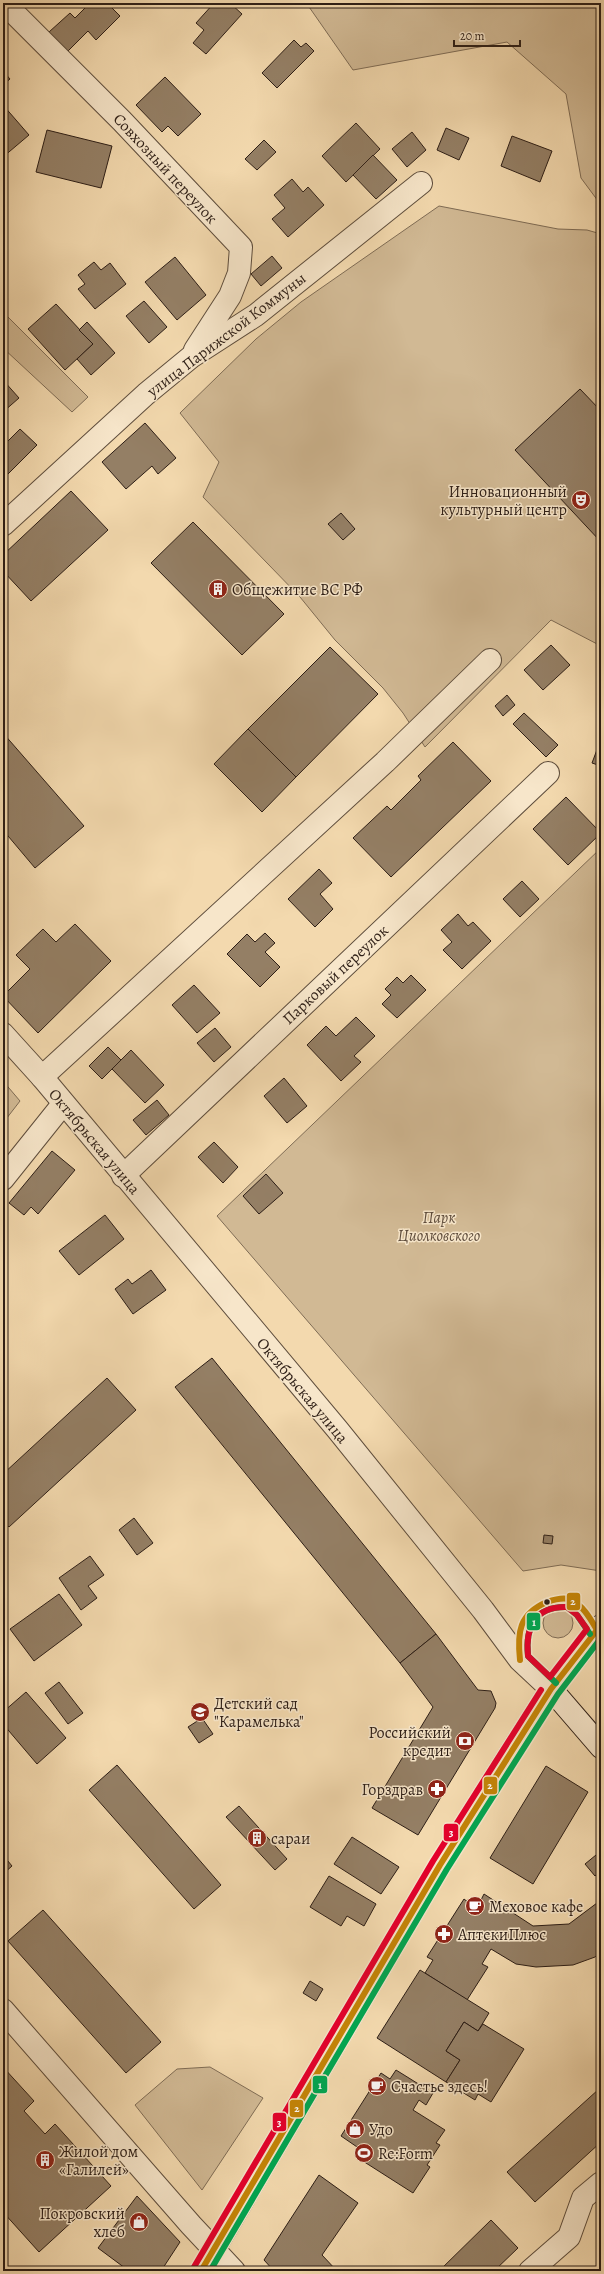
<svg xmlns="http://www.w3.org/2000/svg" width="604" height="2274" viewBox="0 0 604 2274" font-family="Alegreya,serif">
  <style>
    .green { fill: #d1b994; stroke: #7f6c55 }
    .building { fill: #947f65; stroke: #2d1e16 }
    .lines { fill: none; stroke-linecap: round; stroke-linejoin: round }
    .street-casing { stroke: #5e4d3c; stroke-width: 24 }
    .secondary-casing { stroke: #2d1e16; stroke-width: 24 }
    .street { stroke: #f7e6ca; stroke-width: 22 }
    .secondary { stroke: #f7e6ca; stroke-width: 22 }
    .bus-1-casing { stroke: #f7e6ca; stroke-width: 9 }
    .bus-2-casing { stroke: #f7e6ca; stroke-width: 9 }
    .bus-3-casing { stroke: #f7e6ca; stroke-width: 9 }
    .bus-1 { stroke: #c48406; stroke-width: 6 }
    .bus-2 { stroke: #00a651; stroke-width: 6 }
    .bus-3 { stroke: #e4002b; stroke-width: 6 }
    .bus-dot { fill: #2d1e16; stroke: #f7e6ca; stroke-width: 1.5 }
    .labels { text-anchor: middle; stroke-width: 3; stroke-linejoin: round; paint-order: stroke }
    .street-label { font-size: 16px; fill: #2d1e16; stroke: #f7e6ca }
    .poi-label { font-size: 16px; fill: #2d1e16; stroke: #f7e6ca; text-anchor: start }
    .park-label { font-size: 16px; font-style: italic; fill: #5e4c3c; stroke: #f7e6ca }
    .line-badge { stroke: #f7e6ca; stroke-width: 1.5 }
    .badge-label { font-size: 11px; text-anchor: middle; font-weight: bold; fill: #fff }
  </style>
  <rect width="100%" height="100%" fill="#f3d9ae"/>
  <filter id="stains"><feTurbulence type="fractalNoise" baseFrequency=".005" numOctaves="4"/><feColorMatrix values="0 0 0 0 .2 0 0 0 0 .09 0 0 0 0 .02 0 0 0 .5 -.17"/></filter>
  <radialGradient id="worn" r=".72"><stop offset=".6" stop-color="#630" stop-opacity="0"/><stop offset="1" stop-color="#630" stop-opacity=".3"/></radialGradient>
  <g class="green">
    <polygon points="601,3 601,205 581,178 566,94 507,42 353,70 307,4"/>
    <polygon points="439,206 558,229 587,230 601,234 601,646 551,620 425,747 403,713 383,688 335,640 300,597 203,497 219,462 180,413 256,339 301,302"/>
    <polygon points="3,312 88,397 72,412 3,348"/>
    <polygon points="601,848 601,1571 561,1565 523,1571 217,1216"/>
    <polygon points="3,1081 20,1101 3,1123"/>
    <circle cx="558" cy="1623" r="15"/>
    <polygon points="210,2067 263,2098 202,2190 135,2105 177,2069"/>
  </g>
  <g class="building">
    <polygon points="90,3 107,3 120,16 96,40 88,31 68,51 49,32 70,13 75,18"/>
    <polygon points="214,3 230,3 242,14 206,54 193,43 204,30 196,23"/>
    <polygon points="294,40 301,47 306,43 314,51 277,88 262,73"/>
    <polygon points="3,71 10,79 3,85"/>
    <polygon points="165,77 201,114 178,136 168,126 162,132 136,105"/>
    <polygon points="3,105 29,135 3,157"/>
    <polygon points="356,123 380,149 346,182 322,156"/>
    <polygon points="446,128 469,138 459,160 437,150"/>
    <polygon points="47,130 112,146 101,188 36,172"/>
    <polygon points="412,132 426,150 407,167 392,149"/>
    <polygon points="512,136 552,151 540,182 501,166"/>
    <polygon points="264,140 276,152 257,170 245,159"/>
    <polygon points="373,155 397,180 376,199 353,175"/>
    <polygon points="292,179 303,192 308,187 324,205 288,237 272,219 285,208 274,195"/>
    <polygon points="272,256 282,268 261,286 251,274"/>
    <polygon points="175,257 206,295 177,320 145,282"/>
    <polygon points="94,262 101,270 110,263 126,284 95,309 78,289 85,284 78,275"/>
    <polygon points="144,301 167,327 149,343 126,316"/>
    <polygon points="56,304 93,344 65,370 28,329"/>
    <polygon points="87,322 115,353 91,375 77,359 93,344 79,330"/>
    <polygon points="3,380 19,398 3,412"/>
    <polygon points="580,389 601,411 601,542 515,450"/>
    <polygon points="145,423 176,458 158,474 152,466 126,489 102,462"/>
    <polygon points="20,429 37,445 3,479 3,446"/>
    <polygon points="71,491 108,530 31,601 3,571 3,555"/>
    <polygon points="341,513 355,529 343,540 328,524"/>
    <polygon points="193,522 284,614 242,655 151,563"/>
    <polygon points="551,645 570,665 543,690 524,670"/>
    <polygon points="330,647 378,694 296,777 248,729"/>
    <polygon points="507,695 515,705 503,716 495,706"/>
    <polygon points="524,713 558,745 546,757 513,724"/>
    <polygon points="248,729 296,777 262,812 214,764"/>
    <polygon points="3,733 84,826 35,868 3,830"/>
    <polygon points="601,739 601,766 592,763"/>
    <polygon points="453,742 491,781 391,877 353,838 387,806 391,810 421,780 418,776"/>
    <polygon points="566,797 601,833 568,865 533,829"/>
    <polygon points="319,869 332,883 320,894 333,909 315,927 288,899"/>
    <polygon points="522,881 539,899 520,917 503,899"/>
    <polygon points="458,914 468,926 473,922 491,941 462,969 443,950 452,942 441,930"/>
    <polygon points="75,924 111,961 38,1033 3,996 30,969 16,955 43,929 56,942"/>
    <polygon points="265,933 275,943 265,952 280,967 260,987 227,954 247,934 255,942"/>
    <polygon points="411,975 426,990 397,1018 382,1004 391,995 385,989 397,977 403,983"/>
    <polygon points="194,985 220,1013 197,1033 172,1005"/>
    <polygon points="356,1017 375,1036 354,1056 361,1062 341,1081 307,1045 326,1026 336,1036"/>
    <polygon points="215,1028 231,1047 214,1062 197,1043"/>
    <polygon points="108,1047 121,1060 102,1079 89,1066"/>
    <polygon points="131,1050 164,1085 145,1103 112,1069"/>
    <polygon points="284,1078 307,1106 287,1123 264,1096"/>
    <polygon points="157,1100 169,1115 146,1135 133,1120"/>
    <polygon points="214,1142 238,1167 223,1183 198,1157"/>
    <polygon points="52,1151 75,1170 38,1214 31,1207 24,1215 9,1203"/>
    <polygon points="266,1174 283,1193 259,1214 243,1196"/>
    <polygon points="105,1215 124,1239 79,1275 59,1251"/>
    <polygon points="151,1270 166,1290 133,1314 115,1289 128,1279 132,1284"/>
    <polygon points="212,1358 436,1634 400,1663 175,1387"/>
    <polygon points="107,1378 136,1410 9,1527 3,1521 3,1474"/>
    <polygon points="134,1518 153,1543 137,1555 119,1530"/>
    <polygon points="544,1535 553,1536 552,1544 543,1543"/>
    <polygon points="90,1556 104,1575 88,1586 97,1598 81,1610 59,1578"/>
    <polygon points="59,1594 82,1625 34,1661 10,1629"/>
    <polygon points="436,1634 478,1690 491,1691 496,1703 495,1708 418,1835 372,1808 433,1707 400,1663"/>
    <polygon points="59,1682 83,1713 68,1724 45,1693"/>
    <polygon points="26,1692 66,1738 37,1764 3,1724 3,1712"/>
    <polygon points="202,1718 213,1734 199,1743 188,1727"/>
    <polygon points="117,1765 221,1885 194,1909 89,1790"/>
    <polygon points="546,1766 588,1792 533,1884 490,1858"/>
    <polygon points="239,1806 287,1859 275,1870 226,1817"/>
    <polygon points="352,1837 399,1867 381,1894 334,1864"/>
    <polygon points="3,1855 12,1866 3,1874"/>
    <polygon points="596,1855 601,1861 601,1871 595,1876 585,1864"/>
    <polygon points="329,1876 376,1904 364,1926 347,1916 341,1926 310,1907"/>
    <polygon points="484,1894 533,1926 569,1924 601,1900 601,1952 595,1957 573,1965 536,1967 516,1964 491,1949 482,1964 488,1967 467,2000 425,1973 433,1960 427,1957 464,1899 469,1903 481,1900"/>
    <polygon points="43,1910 161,2042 126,2073 8,1941"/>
    <polygon points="420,1970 489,2013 478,2031 464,2022 446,2051 460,2060 446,2082 377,2038"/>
    <polygon points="310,1981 323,1989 316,2001 303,1993"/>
    <polygon points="464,2022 478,2031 483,2024 524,2049 491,2102 478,2094 475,2100 446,2082 460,2060 446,2051"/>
    <polygon points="3,2067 34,2101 24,2111 45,2134 55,2124 111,2186 39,2252 3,2212"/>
    <polygon points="396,2070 433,2093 426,2105 419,2100 413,2110 445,2130 436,2143 440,2145 427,2165 430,2167 413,2193 355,2156 360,2149 341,2136 381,2073 390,2079"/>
    <polygon points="599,2089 601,2091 601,2142 535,2202 507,2172"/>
    <polygon points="319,2175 358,2203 322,2255 337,2271 274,2271 264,2260"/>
    <polygon points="137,2196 180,2242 161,2271 129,2271 98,2248"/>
    <polygon points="491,2220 518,2248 494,2271 439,2271"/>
  </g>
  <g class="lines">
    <g class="street-casing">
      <g id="street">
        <polyline points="4,3 122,121 241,247 239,273 230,296 195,350"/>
        <polyline points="3,525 146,394 191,357 256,315 421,183"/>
        <polyline points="3,1034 42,1077 337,1429 483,1610 520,1660 551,1689 601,1626"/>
        <polyline points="42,1077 385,762 490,660"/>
        <polyline points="123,1176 548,773"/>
        <polyline points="3,1179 63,1104"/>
        <polyline points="3,2010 191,2225 234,2271"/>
        <polyline points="530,2271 569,2237 583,2198 601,2183"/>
      </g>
    </g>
    <g class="secondary-casing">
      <polyline id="secondary" points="201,2271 440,1865 551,1689 601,1747"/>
    </g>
    <use href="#street" class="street"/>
    <use href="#secondary" class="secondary"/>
    <g class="bus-1-casing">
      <g id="bus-1">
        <path d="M520 1660C517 1632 519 1614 547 1602 553 1600 565 1597 571 1600 583 1605 591 1620 597 1630"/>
        <polyline points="201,2271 440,1865 551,1689 597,1630"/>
      </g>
    </g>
    <g class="bus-2-casing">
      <g id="bus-2">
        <path d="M556 1683 528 1656C525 1627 535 1606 567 1607L577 1615 590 1634"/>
        <polyline points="210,2271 447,1869 558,1694 601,1638"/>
      </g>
    </g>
    <g class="bus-3-casing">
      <g id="bus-3">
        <path d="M567 1607 577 1615 587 1629 550 1677 528 1656C525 1627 535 1606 567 1607Z"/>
        <polyline points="194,2267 433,1861 541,1690"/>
      </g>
    </g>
    <use href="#bus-1" class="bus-1"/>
    <use href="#bus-2" class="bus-2"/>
    <use href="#bus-3" class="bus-3"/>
  </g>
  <defs>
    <g id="theatre-disc" transform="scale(1)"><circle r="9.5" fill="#8f2418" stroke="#f7e6ca"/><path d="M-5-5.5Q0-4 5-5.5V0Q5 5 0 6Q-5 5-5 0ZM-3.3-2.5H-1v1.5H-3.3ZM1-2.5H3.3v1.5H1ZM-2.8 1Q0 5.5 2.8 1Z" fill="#fff"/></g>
    <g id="building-disc" transform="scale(1)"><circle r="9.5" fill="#8f2418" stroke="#f7e6ca"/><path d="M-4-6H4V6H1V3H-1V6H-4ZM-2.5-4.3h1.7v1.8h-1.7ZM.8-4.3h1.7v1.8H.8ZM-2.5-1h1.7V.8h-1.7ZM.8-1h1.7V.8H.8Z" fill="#fff"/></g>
    <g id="school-disc" transform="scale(1)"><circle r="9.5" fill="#8f2418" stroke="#f7e6ca"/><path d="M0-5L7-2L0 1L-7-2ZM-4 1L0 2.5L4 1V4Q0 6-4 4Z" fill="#fff"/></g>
    <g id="bank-disc" transform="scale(1)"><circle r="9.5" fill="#8f2418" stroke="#f7e6ca"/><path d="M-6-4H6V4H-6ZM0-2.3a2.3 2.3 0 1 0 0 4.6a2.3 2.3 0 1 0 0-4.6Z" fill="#fff"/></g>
    <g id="pharmacy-disc" transform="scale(1)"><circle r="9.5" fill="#8f2418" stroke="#f7e6ca"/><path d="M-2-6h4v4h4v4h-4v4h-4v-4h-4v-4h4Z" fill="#fff"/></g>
    <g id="cafe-disc" transform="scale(1)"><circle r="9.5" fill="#8f2418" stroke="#f7e6ca"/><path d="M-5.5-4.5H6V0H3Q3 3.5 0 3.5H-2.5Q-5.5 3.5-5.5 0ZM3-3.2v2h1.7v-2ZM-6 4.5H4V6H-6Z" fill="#fff"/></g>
    <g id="shop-disc" transform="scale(1)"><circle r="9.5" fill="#8f2418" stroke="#f7e6ca"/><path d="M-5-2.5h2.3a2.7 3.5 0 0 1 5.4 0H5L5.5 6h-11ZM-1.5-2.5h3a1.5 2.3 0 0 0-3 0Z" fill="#fff"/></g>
    <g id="stadium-disc" transform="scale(1)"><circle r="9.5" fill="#8f2418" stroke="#f7e6ca"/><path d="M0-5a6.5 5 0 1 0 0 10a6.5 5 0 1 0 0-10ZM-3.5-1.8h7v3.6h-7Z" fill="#fff"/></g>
  </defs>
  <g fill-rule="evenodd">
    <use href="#theatre-disc" x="581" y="500"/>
    <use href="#building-disc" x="218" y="589"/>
    <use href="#school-disc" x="200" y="1712"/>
    <use href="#bank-disc" x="465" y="1741"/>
    <use href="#pharmacy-disc" x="437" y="1789"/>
    <use href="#building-disc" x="257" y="1838"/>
    <use href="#cafe-disc" x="475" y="1906"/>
    <use href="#pharmacy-disc" x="444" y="1934"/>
    <use href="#cafe-disc" x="377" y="2086"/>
    <use href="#shop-disc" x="355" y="2129"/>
    <use href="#stadium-disc" x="364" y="2153"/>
    <use href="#building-disc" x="45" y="2160"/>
    <use href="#shop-disc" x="139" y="2222"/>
  </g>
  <circle class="bus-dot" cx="547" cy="1602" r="3.5"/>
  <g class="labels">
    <g class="street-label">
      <text transform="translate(166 168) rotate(47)" y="6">Совхозный переулок</text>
      <text transform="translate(226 334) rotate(-37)" y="6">улица Парижской Коммуны</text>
      <text transform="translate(335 974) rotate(-43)" y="6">Парковый переулок</text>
      <text transform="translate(95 1141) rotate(50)" y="6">Октябрьская улица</text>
      <text transform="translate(303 1390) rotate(50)" y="6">Октябрьская улица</text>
    </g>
    <g class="poi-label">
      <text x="567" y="497" text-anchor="end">Инновационный<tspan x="567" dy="18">культурный центр</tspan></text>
      <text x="232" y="595">Общежитие ВС РФ</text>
      <text x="214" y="1709">Детский сад<tspan x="214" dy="18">"Карамелька"</tspan></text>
      <text x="451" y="1738" text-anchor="end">Российский<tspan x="451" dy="18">кредит</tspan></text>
      <text x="423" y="1795" text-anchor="end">Горздрав</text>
      <text x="271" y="1844">сараи</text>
      <text x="489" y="1912">Меховое кафе</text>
      <text x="458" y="1940">АптекиПлюс</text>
      <text x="391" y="2092">Счастье здесь!</text>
      <text x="369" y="2135">Удо</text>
      <text x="59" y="2157">Жилой дом<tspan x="59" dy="18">«Галилей»</tspan></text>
      <text x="378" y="2159">Re:Form</text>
      <text x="125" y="2219" text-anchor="end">Покровский<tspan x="125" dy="18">хлеб</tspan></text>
    </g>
    <g class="park-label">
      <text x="439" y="1223">Парк<tspan x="439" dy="18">Циолковского</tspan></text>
    </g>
  </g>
  <g class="line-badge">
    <rect x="566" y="1592" width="15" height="19" rx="4" fill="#c48406"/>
    <rect x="526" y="1612" width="15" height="19" rx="4" fill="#00a651"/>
    <rect x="483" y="1776" width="15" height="19" rx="4" fill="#c48406"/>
    <rect x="443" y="1823" width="16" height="19" rx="4" fill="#e4002b"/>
    <rect x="312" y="2075" width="16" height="19" rx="4" fill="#00a651"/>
    <rect x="289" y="2099" width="15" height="19" rx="4" fill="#c48406"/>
    <rect x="272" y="2112" width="15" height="20" rx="4" fill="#e4002b"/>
  </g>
  <g class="badge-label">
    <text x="573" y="1605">2</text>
    <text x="534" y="1626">1</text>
    <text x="490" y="1789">2</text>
    <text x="451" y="1836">3</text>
    <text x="320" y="2089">1</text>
    <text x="297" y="2112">2</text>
    <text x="279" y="2126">3</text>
  </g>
  <rect width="604" height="2274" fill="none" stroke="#f3d9ae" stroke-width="16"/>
  <rect x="4" y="4" width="596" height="2266" fill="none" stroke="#2d1e16" stroke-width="2"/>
  <rect x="8" y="8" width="588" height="2258" fill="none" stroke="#2d1e16"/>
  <path d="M454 40v6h66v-6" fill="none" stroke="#2d1e16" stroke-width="2"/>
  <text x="460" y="40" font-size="12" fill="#2d1e16" stroke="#f7e6ca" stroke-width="3" paint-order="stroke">20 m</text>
  <rect width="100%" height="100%" filter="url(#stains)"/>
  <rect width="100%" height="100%" fill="url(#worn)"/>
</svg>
